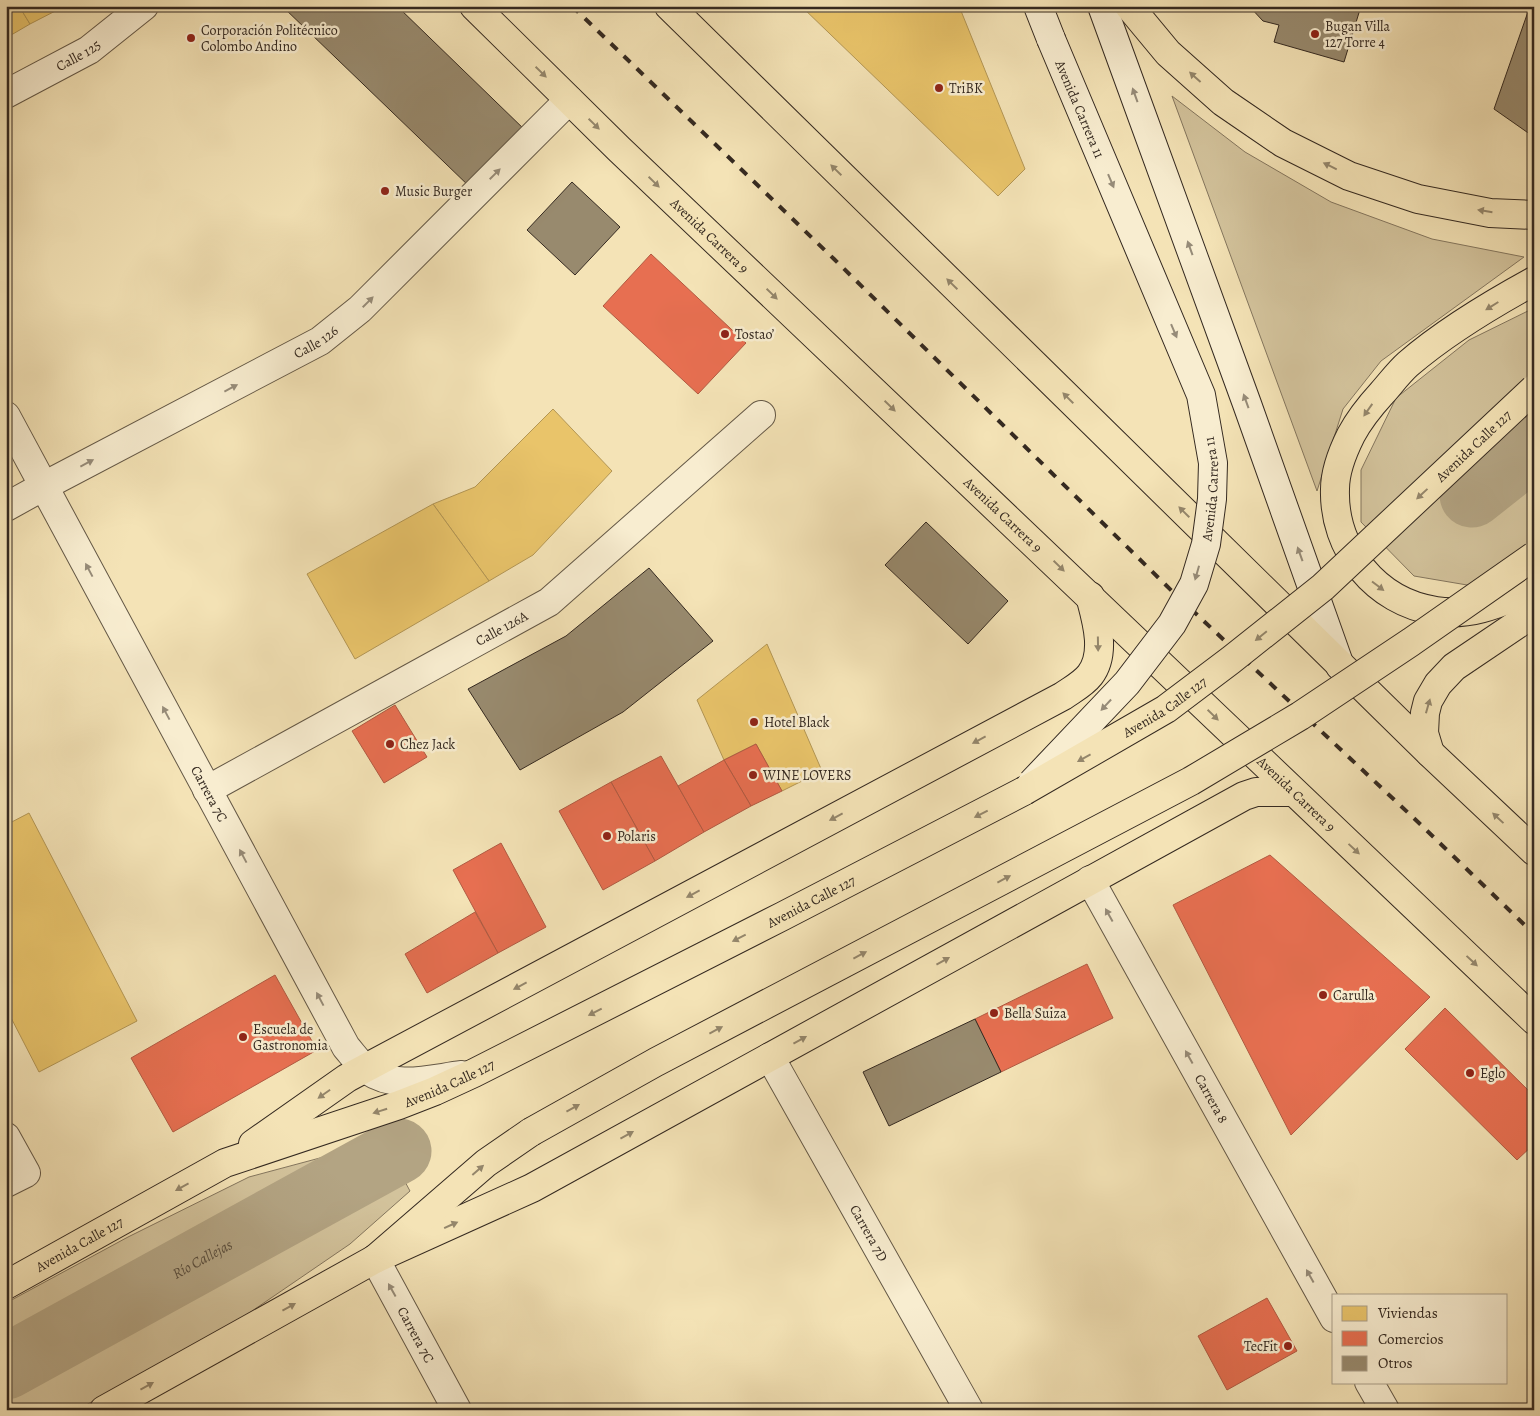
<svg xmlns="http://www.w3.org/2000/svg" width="1540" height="1416" viewBox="0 0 1540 1416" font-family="Alegreya,serif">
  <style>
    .green { fill: #d3c39c; stroke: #84765e }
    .homes { fill: #e9c46a; stroke: #b39654 }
    .shops { fill: #e76f51; stroke: #b15a42 }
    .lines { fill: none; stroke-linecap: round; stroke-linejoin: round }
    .river { stroke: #b3a483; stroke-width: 65 }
    .building { fill: #988a6e; stroke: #342920 }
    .street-casing { stroke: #645846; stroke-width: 30 }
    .secondary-casing { stroke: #342920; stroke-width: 30 }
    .primary-casing { stroke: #342920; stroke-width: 30 }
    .street { stroke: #f8edd0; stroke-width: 28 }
    .secondary { stroke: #f8edd0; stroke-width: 28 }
    .primary { stroke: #f4e3b6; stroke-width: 28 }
    .rail { stroke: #342920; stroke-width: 4; stroke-dasharray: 9 9; stroke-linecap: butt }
    .secondary-bridge-casing { stroke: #342920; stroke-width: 30; stroke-linecap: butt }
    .primary-bridge-casing { stroke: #342920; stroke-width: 30; stroke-linecap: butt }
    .secondary-bridge { stroke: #f8edd0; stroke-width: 28 }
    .primary-bridge { stroke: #f4e3b6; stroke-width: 28 }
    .oneway { fill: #94866b }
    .oneway2 { fill: #968b78 }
    .poi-dot { fill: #8f2418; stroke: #f8edd0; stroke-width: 2 }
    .labels { text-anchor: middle; stroke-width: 5; stroke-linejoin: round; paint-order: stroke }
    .poi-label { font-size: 14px; fill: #342920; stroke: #f8edd0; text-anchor: start }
    .street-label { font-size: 14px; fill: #342920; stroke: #f8edd0 }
    .water-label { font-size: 15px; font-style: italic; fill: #5a4e3e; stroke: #f8edd0 }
  </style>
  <rect width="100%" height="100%" fill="#f4e3b6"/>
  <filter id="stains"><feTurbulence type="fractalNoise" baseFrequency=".004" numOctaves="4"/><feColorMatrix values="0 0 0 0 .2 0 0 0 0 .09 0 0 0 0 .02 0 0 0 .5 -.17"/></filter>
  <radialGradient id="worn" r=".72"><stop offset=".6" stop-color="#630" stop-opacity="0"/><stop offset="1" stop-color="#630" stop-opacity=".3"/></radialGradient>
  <g class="green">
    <polygon points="1172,96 1245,152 1331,202 1432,239 1524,257 1381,361 1343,409 1317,491"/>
    <polygon points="1534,308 1534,572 1473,586 1414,576 1361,522 1361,470 1396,398 1469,340"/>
    <polygon points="384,1143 410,1191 350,1244 233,1324 77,1410 6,1410 6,1303 128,1237 249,1177 331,1155"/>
  </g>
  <g class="homes">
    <polygon points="6,6 19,6 30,24 6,38"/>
    <polygon points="19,6 65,6 30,24"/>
    <polygon points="801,6 959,6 1025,169 998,196"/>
    <polygon points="553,409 612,471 533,555 489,581 433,504 475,487"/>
    <polygon points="433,504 489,581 355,659 307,574"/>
    <polygon points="767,644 822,771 782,791 756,744 724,760 697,700"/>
    <polygon points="29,813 137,1021 39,1072 6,1008 6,825"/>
  </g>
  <g class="shops">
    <polygon points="651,254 746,343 698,394 603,306"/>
    <polygon points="395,705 427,757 384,783 352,731"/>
    <polygon points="756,744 782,791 751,806 724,760"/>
    <polygon points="661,756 704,832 655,861 611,782"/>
    <polygon points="724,760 751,806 704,832 678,786"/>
    <polygon points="611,782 655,861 603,890 559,811"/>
    <polygon points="501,843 546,927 498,953 453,870"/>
    <polygon points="1270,855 1430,997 1291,1135 1173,905"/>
    <polygon points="475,912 498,953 427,993 405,954"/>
    <polygon points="1087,964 1113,1018 1001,1072 975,1019"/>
    <polygon points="275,975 317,1050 173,1132 131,1058"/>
    <polygon points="1445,1008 1534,1096 1534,1144 1517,1160 1405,1049"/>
    <polygon points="1267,1298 1297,1351 1227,1390 1198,1336"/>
  </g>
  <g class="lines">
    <g class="river">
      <polyline points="1472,495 1534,446"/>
      <path id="s1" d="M6 1367 399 1151"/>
    </g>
  </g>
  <g class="building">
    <polygon points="282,6 397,6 527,132 472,189"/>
    <polygon points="1249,6 1361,6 1344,62 1274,42 1279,25 1263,21"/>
    <polygon points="1530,6 1534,6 1534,137 1494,109"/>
    <polygon points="572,182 620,227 575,275 527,230"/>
    <polygon points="926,522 1008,601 968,644 885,565"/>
    <polygon points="649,568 713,641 623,712 520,770 468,689 566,636"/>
    <polygon points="975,1019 1001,1072 889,1126 863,1072"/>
  </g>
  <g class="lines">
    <g class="street-casing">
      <g id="street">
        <path id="s2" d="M6 94 89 50 144 6"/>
        <path id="s3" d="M6 416 346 1047C353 1055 359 1064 367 1070 396 1090 429 1079 462 1075"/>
        <path id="s4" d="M6 507 44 486 320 341 360 309 569 100"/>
        <path id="s5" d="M207 790 549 602 761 415"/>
        <path id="s6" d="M1090 880 1334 1318"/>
        <path id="s7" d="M770 1057 969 1410"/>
        <polyline points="6,1137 26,1173 6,1183"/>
        <path id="s8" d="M375 1259 457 1410"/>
        <polyline points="1369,1382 1385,1410"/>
      </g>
    </g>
    <g class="secondary-casing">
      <g id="secondary">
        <polyline points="1038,6 1051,39"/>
        <polyline points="1102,6 1247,404 1340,666"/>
      </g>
    </g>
    <g class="primary-casing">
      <g id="primary">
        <path id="s9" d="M474 6 619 149 1534 1020"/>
        <polyline points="669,6 1430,753 1534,851"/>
        <polyline points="1129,6 1168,53 1223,102 1283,143 1349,176 1418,199 1490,213 1534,215"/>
        <path d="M1534 281C1490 305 1445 332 1408 364 1398 373 1391 383 1382 393 1371 405 1359 420 1351 435 1343 451 1335 470 1335 489 1333 549 1376 602 1436 611 1471 617 1502 602 1534 589"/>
        <polyline points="1430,753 1424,733 1425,713 1428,701 1438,684 1454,667 1534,613"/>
        <path d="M253 1144 347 1078 1063 696C1073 689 1083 684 1090 675 1107 653 1096 619 1090 596"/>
        <polyline points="375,1259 532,1188 1244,796 1256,792 1293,792"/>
        <path id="s10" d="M6 1285 225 1163 399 1105 435 1091 474 1073 783 916 1024 791"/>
        <polyline points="104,1410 375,1259 486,1163 531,1132"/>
      </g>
    </g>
    <use href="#street" class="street"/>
    <use href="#secondary" class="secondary"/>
    <use href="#primary" class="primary"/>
    <polyline class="rail" points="572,6 834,259 1176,595 1419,823 1534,934"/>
    <g class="secondary-bridge-casing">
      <g id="secondary-bridge">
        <path id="s11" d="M1032 783 1127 683 1172 624 1194 584 1206 544 1212 499 1213 463 1201 395 1051 39"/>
      </g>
    </g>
    <g class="primary-bridge-casing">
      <g id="primary-bridge">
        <path id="s12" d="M1024 791 1166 709 1231 660 1323 587 1534 389"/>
        <polyline points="531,1132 656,1062 1191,781 1300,716 1411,642 1534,556"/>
      </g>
    </g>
    <use href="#secondary-bridge" class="secondary-bridge"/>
    <use href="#primary-bridge" class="primary-bridge"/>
  </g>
  <defs><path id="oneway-solid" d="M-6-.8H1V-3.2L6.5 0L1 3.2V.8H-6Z" transform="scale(1.25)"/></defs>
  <g class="oneway">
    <use href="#oneway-solid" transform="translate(541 72) rotate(44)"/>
    <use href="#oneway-solid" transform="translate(1195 77) rotate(-138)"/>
    <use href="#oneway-solid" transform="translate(594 124) rotate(44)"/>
    <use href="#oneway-solid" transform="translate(1330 166) rotate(-154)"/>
    <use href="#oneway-solid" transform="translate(836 170) rotate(-136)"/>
    <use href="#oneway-solid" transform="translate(654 182) rotate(44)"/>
    <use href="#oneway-solid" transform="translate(1485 211) rotate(-171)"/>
    <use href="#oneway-solid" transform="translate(952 284) rotate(-136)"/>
    <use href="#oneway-solid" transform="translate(772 294) rotate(44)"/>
    <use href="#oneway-solid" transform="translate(1492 306) rotate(148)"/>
    <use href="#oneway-solid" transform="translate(1068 398) rotate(-135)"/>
    <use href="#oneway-solid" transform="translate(890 406) rotate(44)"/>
    <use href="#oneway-solid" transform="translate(1368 410) rotate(125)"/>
    <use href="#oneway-solid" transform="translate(1422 494) rotate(137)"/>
    <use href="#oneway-solid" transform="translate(1184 512) rotate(-135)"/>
    <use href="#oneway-solid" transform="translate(1059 566) rotate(44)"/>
    <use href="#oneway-solid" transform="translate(1378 586) rotate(37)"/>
    <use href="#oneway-solid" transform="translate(1261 636) rotate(141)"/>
    <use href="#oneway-solid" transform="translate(1098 644) rotate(89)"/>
    <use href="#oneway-solid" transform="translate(1428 706) rotate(-74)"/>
    <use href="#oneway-solid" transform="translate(1213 715) rotate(44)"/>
    <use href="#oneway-solid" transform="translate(979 740) rotate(152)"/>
    <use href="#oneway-solid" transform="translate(1084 758) rotate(151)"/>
    <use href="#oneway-solid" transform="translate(981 814) rotate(153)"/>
    <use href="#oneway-solid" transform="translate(836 817) rotate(152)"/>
    <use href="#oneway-solid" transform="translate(1498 818) rotate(-137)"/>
    <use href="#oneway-solid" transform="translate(1354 849) rotate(43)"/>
    <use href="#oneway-solid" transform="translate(1004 879) rotate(-28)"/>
    <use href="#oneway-solid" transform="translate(693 894) rotate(152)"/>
    <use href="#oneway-solid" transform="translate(739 938) rotate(153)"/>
    <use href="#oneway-solid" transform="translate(860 955) rotate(-28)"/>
    <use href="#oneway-solid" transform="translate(943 961) rotate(-29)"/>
    <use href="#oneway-solid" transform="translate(1472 961) rotate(43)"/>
    <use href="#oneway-solid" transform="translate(520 986) rotate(152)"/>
    <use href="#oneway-solid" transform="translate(595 1012) rotate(153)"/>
    <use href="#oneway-solid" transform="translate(716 1030) rotate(-28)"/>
    <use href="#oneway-solid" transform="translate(800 1040) rotate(-29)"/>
    <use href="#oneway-solid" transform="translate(324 1094) rotate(145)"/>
    <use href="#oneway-solid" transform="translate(573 1108) rotate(-29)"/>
    <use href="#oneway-solid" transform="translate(380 1111) rotate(162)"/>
    <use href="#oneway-solid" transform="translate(627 1135) rotate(-29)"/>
    <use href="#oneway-solid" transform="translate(478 1170) rotate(-41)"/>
    <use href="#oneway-solid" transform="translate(182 1187) rotate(151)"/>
    <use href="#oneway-solid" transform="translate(451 1225) rotate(-24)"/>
    <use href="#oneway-solid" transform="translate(289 1307) rotate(-29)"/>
    <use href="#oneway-solid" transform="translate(147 1386) rotate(-29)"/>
  </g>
  <g class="oneway2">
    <use href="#oneway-solid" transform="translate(1135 95) rotate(-110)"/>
    <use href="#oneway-solid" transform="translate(495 174) rotate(-45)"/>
    <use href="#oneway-solid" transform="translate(1111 181) rotate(67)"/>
    <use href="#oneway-solid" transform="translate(1190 248) rotate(-110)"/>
    <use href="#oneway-solid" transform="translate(368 302) rotate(-45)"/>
    <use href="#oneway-solid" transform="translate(1174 331) rotate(67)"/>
    <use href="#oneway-solid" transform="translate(231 388) rotate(-28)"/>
    <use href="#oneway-solid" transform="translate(1246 401) rotate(-110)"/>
    <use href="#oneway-solid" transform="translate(87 463) rotate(-28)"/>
    <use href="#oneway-solid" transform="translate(1300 554) rotate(-110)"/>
    <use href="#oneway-solid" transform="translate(89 570) rotate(-118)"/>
    <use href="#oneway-solid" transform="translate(1197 573) rotate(106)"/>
    <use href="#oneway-solid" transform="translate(1106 705) rotate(133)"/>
    <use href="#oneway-solid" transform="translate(166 713) rotate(-118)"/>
    <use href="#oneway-solid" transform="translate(243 856) rotate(-118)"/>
    <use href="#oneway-solid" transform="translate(1109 915) rotate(-119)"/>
    <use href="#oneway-solid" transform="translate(320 999) rotate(-118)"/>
    <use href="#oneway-solid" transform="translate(1189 1057) rotate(-119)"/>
    <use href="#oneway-solid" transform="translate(1310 1276) rotate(-119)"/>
    <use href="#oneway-solid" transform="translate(392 1290) rotate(-119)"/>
  </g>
  <g class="poi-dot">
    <circle cx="1315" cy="34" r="5"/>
    <circle cx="191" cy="38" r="5"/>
    <circle cx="939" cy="88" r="5"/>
    <circle cx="385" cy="191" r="5"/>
    <circle cx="725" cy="334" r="5"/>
    <circle cx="754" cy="722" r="5"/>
    <circle cx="390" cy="744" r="5"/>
    <circle cx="753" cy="775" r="5"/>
    <circle cx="607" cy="836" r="5"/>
    <circle cx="1323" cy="995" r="5"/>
    <circle cx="994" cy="1013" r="5"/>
    <circle cx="243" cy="1037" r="5"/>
    <circle cx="1470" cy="1073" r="5"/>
    <circle cx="1288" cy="1346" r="5"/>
  </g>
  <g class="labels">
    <g class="poi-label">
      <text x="1325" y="31">Bugan Villa<tspan x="1325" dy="16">127 Torre 4</tspan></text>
      <text x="201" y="35">Corporación Politécnico<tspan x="201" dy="16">Colombo Andino</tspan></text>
      <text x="949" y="93">TriBK</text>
      <text x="395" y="196">Music Burger</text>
      <text x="735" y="339">Tostao’</text>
      <text x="764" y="727">Hotel Black</text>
      <text x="400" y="749">Chez Jack</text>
      <text x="763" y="780">WINE LOVERS</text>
      <text x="617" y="841">Polaris</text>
      <text x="1333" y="1000">Carulla</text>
      <text x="1004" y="1018">Bella Suiza</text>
      <text x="253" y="1034">Escuela de<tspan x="253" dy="16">Gastronomia</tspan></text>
      <text x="1480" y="1078">Eglo</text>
      <text x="1278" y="1351" text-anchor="end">TecFit</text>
    </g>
    <g class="street-label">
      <text dy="5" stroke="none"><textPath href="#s2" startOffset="82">Calle 125</textPath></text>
      <text transform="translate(1080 109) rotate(67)" y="5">Avenida Carrera 11</text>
      <text dy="5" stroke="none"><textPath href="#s9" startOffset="329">Avenida Carrera 9</textPath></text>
      <text dy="5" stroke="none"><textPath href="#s4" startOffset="351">Calle 126</textPath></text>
      <text dy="5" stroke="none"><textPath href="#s12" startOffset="569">Avenida Calle 127</textPath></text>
      <text dy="5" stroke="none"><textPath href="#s11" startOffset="355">Avenida Carrera 11</textPath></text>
      <text dy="5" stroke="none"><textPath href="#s9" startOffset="734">Avenida Carrera 9</textPath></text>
      <text dy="5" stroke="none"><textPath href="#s5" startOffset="336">Calle 126A</textPath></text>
      <text dy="5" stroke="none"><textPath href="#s12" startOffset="164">Avenida Calle 127</textPath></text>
      <text dy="5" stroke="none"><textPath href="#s3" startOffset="429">Carrera 7C</textPath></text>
      <text dy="5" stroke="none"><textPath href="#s9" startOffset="1139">Avenida Carrera 9</textPath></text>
      <text dy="5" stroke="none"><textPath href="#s10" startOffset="894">Avenida Calle 127</textPath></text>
      <text dy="5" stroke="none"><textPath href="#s10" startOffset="489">Avenida Calle 127</textPath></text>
      <text dy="5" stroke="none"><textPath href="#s6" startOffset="250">Carrera 8</textPath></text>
      <text dy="5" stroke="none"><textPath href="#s7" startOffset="202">Carrera 7D</textPath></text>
      <text dy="5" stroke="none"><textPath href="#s10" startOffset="84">Avenida Calle 127</textPath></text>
      <text dy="5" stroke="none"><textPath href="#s8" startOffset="86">Carrera 7C</textPath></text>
    </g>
    <g class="water-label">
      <text dy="5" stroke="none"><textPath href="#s1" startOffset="224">Río Callejas</textPath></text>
    </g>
  </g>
  <rect width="1540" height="1416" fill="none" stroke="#f4e3b6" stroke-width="25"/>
  <rect x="8" y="8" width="1525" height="1401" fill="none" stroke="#342920" stroke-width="2.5"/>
  <rect x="12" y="12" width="1515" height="1391" fill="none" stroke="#342920"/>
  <rect x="1332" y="1294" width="175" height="90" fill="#f8edd0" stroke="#aa9f8a"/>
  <rect x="1342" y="1306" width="25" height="15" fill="#e9c46a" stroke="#aa9f8a"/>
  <text x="1378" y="1318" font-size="15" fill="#342920">Viviendas</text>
  <rect x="1342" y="1331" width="25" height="15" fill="#e76f51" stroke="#aa9f8a"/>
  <text x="1378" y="1344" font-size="15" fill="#342920">Comercios</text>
  <rect x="1342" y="1356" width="25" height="15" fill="#988a6e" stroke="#aa9f8a"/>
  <text x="1378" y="1368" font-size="15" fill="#342920">Otros</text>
  <rect width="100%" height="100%" filter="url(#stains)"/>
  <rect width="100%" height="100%" fill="url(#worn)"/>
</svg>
